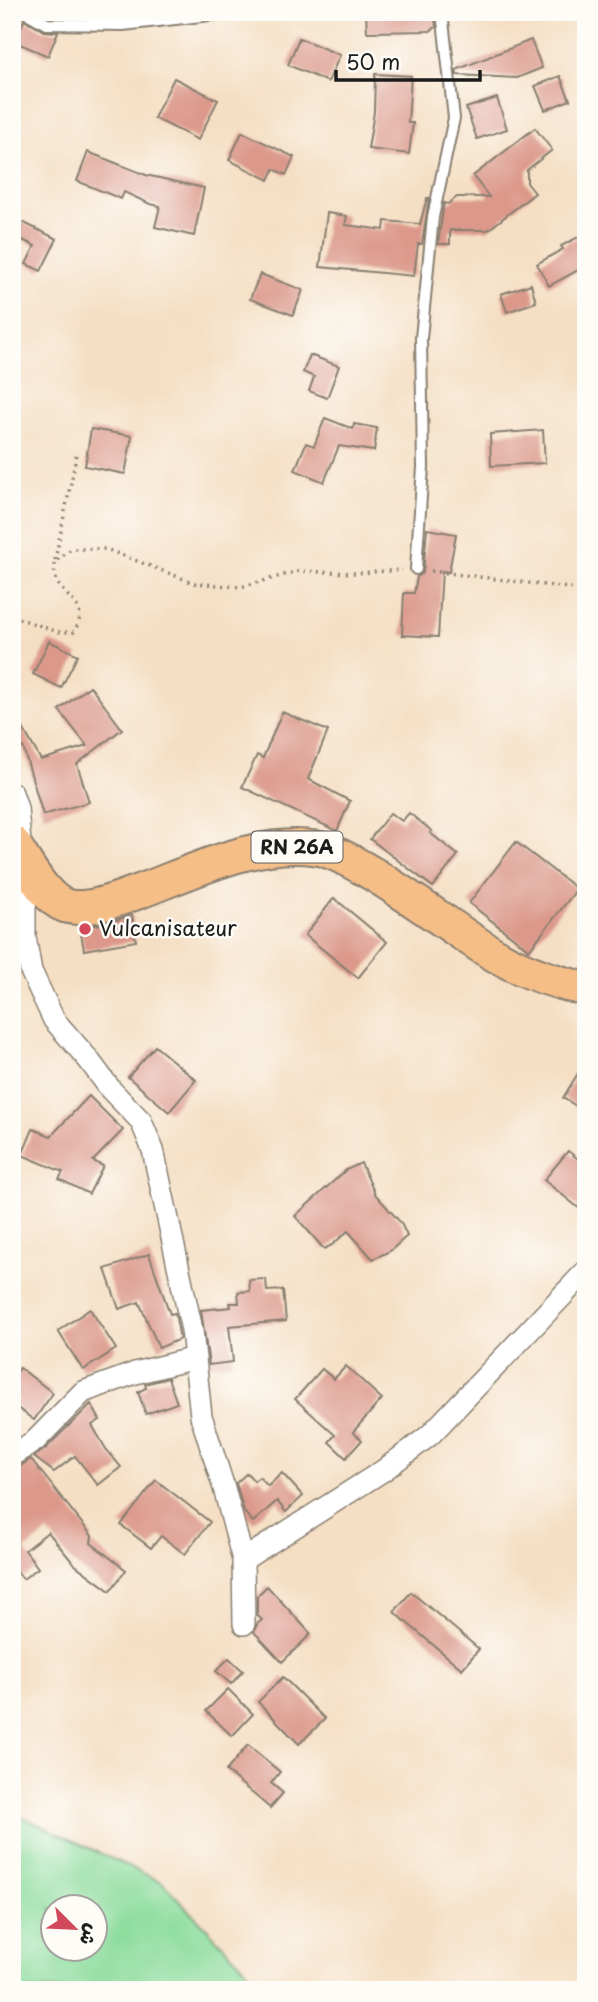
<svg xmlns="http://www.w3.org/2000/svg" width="598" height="2002" viewBox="0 0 598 2002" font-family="'Playpen Sans','Playpen Sans Arabic',sans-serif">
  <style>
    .green { fill: #8bdc9c; stroke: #547c5c; stroke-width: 2; fill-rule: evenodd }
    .building { fill: #dc998b }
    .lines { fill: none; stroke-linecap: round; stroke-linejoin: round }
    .service-casing { stroke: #887e70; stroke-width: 14 }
    .minor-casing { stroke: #887e70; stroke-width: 24 }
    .primary-casing { stroke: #887e70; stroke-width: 37 }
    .path { stroke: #887e70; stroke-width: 3.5; stroke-dasharray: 2 5; stroke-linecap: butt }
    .service { stroke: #fff; stroke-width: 10 }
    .minor { stroke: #fff; stroke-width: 21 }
    .primary { stroke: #f6be87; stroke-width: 33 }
    .poi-dot { fill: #d1495b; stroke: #fdfcf7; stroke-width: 2.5 }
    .labels { text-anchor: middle; stroke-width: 5; stroke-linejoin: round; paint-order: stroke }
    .shield { fill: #fdfcf7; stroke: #605f5e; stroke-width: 2 }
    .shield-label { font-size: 19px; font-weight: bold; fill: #1c1c1c }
    .poi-label { font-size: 21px; fill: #1c1c1c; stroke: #fdfcf7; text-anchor: start }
  </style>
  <rect width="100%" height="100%" fill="#fdfcf7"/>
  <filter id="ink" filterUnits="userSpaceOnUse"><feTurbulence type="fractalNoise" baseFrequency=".0143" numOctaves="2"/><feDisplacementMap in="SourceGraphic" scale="14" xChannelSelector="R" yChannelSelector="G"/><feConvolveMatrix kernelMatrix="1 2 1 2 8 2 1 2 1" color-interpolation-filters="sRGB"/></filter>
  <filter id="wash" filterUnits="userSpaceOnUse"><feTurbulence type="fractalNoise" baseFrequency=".00686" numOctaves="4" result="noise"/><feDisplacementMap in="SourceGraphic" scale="28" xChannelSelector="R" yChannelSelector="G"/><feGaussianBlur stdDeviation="1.57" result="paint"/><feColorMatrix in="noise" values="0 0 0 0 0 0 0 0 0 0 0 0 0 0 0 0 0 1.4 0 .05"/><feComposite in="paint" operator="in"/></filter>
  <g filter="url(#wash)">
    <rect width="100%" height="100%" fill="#f5dfc4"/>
    <path class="green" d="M12 1812 162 1882 249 1972 247 1990H12ZM52 1908H94V1950H52Z"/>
    <g id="blocks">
      <g class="building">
        <polygon points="366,12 434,12 436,27 430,31 367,32"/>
        <polygon points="24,20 44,31 58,32 48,56 15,42"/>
        <polygon points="299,38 340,55 328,82 288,65"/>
        <polygon points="531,40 542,68 517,78 457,75 456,70"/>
        <polygon points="375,74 411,76 408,123 413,123 409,154 368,149 374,112"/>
        <polygon points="560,76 570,100 545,110 535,86"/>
        <polygon points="174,78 218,100 198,140 154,118"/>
        <polygon points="497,98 507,129 477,139 466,108"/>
        <polygon points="535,128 552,150 527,170 527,183 535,193 488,230 450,230 450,244 438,244 444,203 448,204 457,197 489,197 473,176"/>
        <polygon points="242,132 294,157 286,175 274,169 269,180 229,160"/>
        <polygon points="88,152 146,175 204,188 194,236 155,227 160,206 150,204 124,192 121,199 77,181"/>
        <polygon points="427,198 429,198 422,244 418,244 414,276 320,267 327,213 347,216 345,225 384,230 385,221 420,224"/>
        <polygon points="12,217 57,239 41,271 26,264 35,246 12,235"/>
        <polygon points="586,233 586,266 549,286 537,264 563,249 561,246"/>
        <polygon points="260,274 303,290 293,315 250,299"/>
        <polygon points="531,284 536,302 507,312 501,294"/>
        <polygon points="310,355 339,366 327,398 309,391 314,377 303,372"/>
        <polygon points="325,418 353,429 354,424 377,428 374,451 339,446 324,482 295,470 306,443 314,446"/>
        <polygon points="91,429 132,436 125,474 85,466"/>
        <polygon points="543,430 545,463 491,466 490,434"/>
        <polygon points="427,529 456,534 449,572 442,571 438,637 402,635 404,593 414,593 417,577 423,573"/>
        <polygon points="49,641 78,655 61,688 33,674"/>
        <polygon points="90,686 122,729 77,764 89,802 43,815 23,747 12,753 12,709 41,760 87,746 59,710"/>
        <polygon points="282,712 328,731 308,779 350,801 337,831 242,787 257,755 263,758"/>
        <polygon points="390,813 402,821 409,813 432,831 430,833 458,855 433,887 370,839"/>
        <polygon points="516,842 577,889 529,950 469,903"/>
        <polygon points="334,898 387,942 358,978 305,935"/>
        <polygon points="132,915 136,941 84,950 80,927 107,923"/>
        <polygon points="155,1046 196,1080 169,1112 128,1077"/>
        <polygon points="586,1060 586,1112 563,1098"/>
        <polygon points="89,1096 123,1130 93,1161 103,1166 89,1194 59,1179 63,1172 22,1155 33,1129 51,1136"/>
        <polygon points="568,1151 586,1165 586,1214 544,1180"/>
        <polygon points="361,1163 375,1194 401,1223 407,1236 390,1251 373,1259 348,1231 332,1245 324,1249 295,1216 346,1170"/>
        <polygon points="149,1254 170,1314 175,1313 180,1339 159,1348 139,1302 119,1309 105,1269"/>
        <polygon points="266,1279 267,1291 283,1290 286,1321 229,1326 233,1362 209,1365 201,1310 231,1307 230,1303 239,1303 238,1292 250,1291 249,1280"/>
        <polygon points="90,1309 116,1349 83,1370 58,1331"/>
        <polygon points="346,1366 382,1399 353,1432 362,1440 346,1458 329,1442 335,1435 295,1399 322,1369 334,1379"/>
        <polygon points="20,1368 53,1393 34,1420 12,1404 12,1378"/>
        <polygon points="168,1378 177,1403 146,1414 138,1392 146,1388 145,1384"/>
        <polygon points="91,1404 100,1420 92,1425 106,1449 121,1467 98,1485 75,1456 54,1472 34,1457 45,1449"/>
        <polygon points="31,1459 92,1536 91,1543 126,1570 110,1591 74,1564 48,1532 25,1550 38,1568 23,1579 12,1566 12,1529 18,1524 12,1517 12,1469 19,1467"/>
        <polygon points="247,1473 254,1481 259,1477 268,1486 282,1473 303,1496 286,1512 277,1501 253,1522 244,1512 236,1483"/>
        <polygon points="156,1480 210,1522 185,1554 161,1536 151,1548 121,1525"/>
        <polygon points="267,1586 311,1634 282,1662 254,1632 257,1624 262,1620 257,1615 257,1596"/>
        <polygon points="411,1592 479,1649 462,1669 394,1612"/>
        <polygon points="229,1658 243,1671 231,1684 216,1671"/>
        <polygon points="283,1677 325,1719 299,1744 258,1702"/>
        <polygon points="228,1689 253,1714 232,1736 206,1711"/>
        <polygon points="248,1745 280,1772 271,1783 283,1793 270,1808 226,1771"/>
      </g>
    </g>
  </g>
  <g filter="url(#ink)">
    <use href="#blocks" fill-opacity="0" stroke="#887e70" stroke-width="2"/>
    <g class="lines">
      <g class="service-casing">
        <g id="service">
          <polyline points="25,12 47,24 123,25 236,12"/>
          <polyline points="416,569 423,467 421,338 433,217 454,118 442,12"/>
        </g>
      </g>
      <g class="minor-casing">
        <g id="minor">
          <polyline points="12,793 17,808 21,854"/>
          <polyline points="33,878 25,905 25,937 31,971 54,1020 88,1059 111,1090 141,1121 153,1150 192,1330 201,1416 224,1488 243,1560 244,1624"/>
          <polyline points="12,1456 36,1440 83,1392 135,1373 195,1358"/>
          <polyline points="243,1560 384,1470 430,1435 586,1271"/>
        </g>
      </g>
      <g class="primary-casing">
        <path id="primary" d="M12 842C25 860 44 899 66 906 87 912 118 899 138 892 192 872 257 839 316 848 334 850 357 865 373 874 402 892 429 911 457 930 470 939 483 948 497 956 525 972 554 982 586 989"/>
      </g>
      <g class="path">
        <polyline points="55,560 77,453"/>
        <polyline points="431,571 586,590"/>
        <path d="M12 616 58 632H74C92 603 62 599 56 579 54 574 55 567 55 562L71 549H106L194 583 241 587 299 571 356 573 402 570"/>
      </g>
      <use href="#service" class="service"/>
      <use href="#minor" class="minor"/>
      <use href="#primary" class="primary"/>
    </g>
  </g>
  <circle class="poi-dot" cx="85" cy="929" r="7"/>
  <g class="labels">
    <rect class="shield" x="251.5" y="831.5" width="91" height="31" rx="5"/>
    <g class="shield-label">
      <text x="297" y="854">RN 26A</text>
    </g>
    <g class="poi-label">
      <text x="99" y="936">Vulcanisateur</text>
    </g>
  </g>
  <rect width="598" height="2002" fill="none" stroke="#fdfcf7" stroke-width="42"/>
  <g transform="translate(74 1928) rotate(114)"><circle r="33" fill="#fdfcf7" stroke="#a3a29f" stroke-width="2"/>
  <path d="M0-5L12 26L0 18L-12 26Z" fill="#d1495b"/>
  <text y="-10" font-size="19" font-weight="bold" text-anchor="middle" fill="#1c1c1c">ش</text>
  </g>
  <path d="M336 70v10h144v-10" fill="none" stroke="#1c1c1c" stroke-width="3.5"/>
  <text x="346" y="70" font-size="21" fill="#1c1c1c" stroke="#fdfcf7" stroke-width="5" paint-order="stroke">50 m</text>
</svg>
